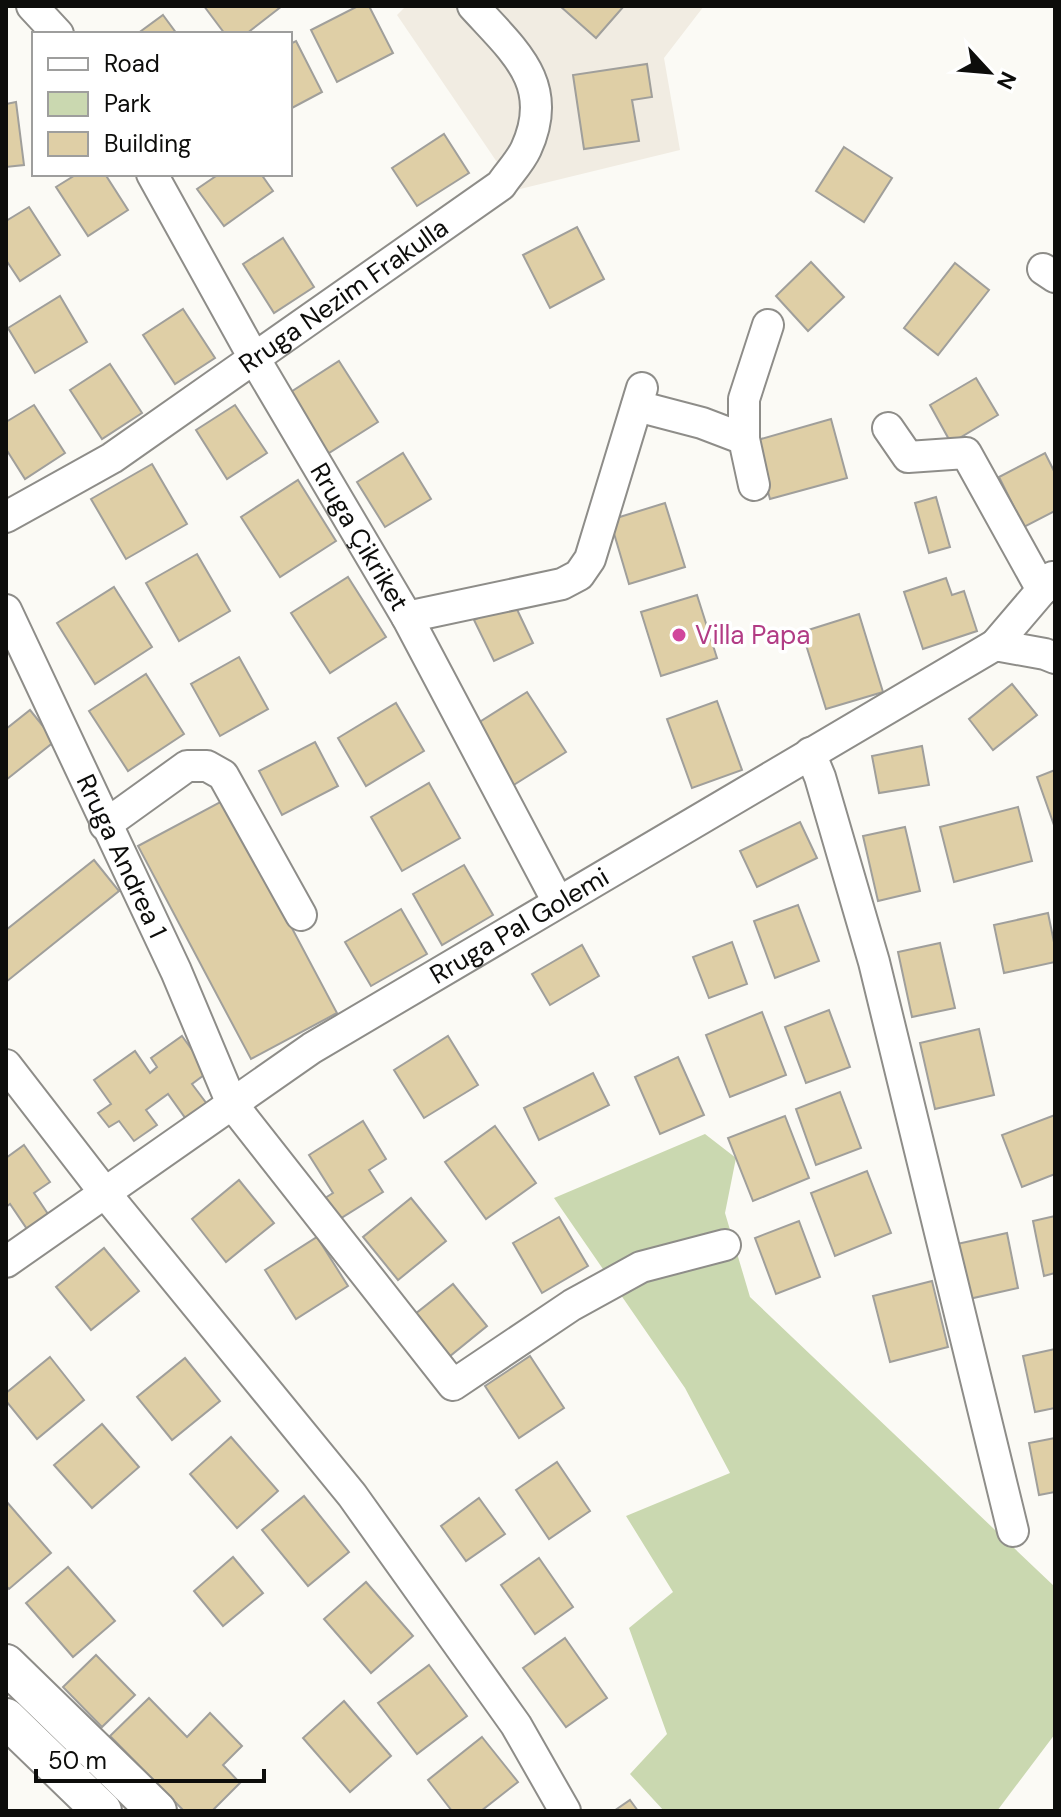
<svg xmlns="http://www.w3.org/2000/svg" width="1061" height="1817" viewBox="0 0 1061 1817" font-family="'DM Sans',sans-serif">
  <style>
    .built { fill: #f1ece2 }
    .green { fill: #cad8b0 }
    .building { fill: #dfcfa6; stroke: #a09f9b; stroke-width: 2 }
    .lines { fill: none; stroke-linecap: round; stroke-linejoin: round }
    .minor-casing { stroke: #8e8d89; stroke-width: 34 }
    .major-casing { stroke: #8e8d89; stroke-width: 42 }
    .minor { stroke: #fff; stroke-width: 30 }
    .major { stroke: #fff; stroke-width: 38 }
    .hotel-dot { fill: #d1479c; stroke: #fff; stroke-width: 3 }
    .labels { text-anchor: middle; stroke-width: 7; stroke-linejoin: round; paint-order: stroke }
    .street-label { font-size: 26px; fill: #0d0d0b; stroke: #fff }
    .hotel-label { font-size: 26px; fill: #b23c85; stroke: #fff; text-anchor: start }
  </style>
  <rect width="100%" height="100%" fill="#fbfaf5"/>
  <polygon class="built" points="406,6 704,6 664,58 680,150 516,190 397,15"/>
  <polygon class="green" points="705,1134 736,1158 725,1213 750,1297 1055,1587 1055,1734 997,1811 664,1811 630,1774 667,1734 629,1628 673,1592 626,1516 730,1473 685,1388 554,1198"/>
  <g class="building">
    <polygon points="204,6 282,6 246,34 225,34"/>
    <polygon points="358,6 369,6 393,53 337,82 311,30"/>
    <polygon points="560,6 624,6 596,38"/>
    <polygon points="163,15 177,34 137,34"/>
    <polygon points="296,41 322,92 290,109 290,44"/>
    <polygon points="647,64 652,97 632,100 639,141 584,149 573,75"/>
    <polygon points="16,102 24,165 6,167 6,104"/>
    <polygon points="444,134 469,173 417,206 392,168"/>
    <polygon points="844,147 892,178 864,222 816,191"/>
    <polygon points="77,174 105,174 128,210 88,236 56,187"/>
    <polygon points="219,174 261,174 273,191 224,226 197,189"/>
    <polygon points="29,207 60,255 20,281 6,260 6,221"/>
    <polygon points="577,227 604,279 550,308 523,255"/>
    <polygon points="283,238 314,287 274,313 243,264"/>
    <polygon points="811,262 844,297 808,331 776,296"/>
    <polygon points="955,263 989,290 938,355 904,328"/>
    <polygon points="60,296 87,342 35,373 8,328"/>
    <polygon points="183,309 215,358 175,384 143,335"/>
    <polygon points="339,361 378,422 321,458 283,397"/>
    <polygon points="110,364 142,413 102,439 70,390"/>
    <polygon points="976,378 998,415 951,443 930,405"/>
    <polygon points="34,405 65,453 25,479 6,449 6,422"/>
    <polygon points="235,405 267,453 227,479 196,430"/>
    <polygon points="831,419 847,478 770,499 754,441"/>
    <polygon points="403,453 431,499 385,527 357,482"/>
    <polygon points="1045,453 1055,473 1055,511 1024,527 999,477"/>
    <polygon points="152,464 187,524 126,559 91,499"/>
    <polygon points="298,480 336,541 280,577 241,517"/>
    <polygon points="936,497 950,547 929,553 915,503"/>
    <polygon points="665,503 685,567 629,584 610,520"/>
    <polygon points="197,554 230,611 179,641 146,583"/>
    <polygon points="348,577 386,637 330,673 291,613"/>
    <polygon points="946,578 952,595 964,591 977,631 923,649 904,592"/>
    <polygon points="114,587 152,647 95,684 57,623"/>
    <polygon points="697,595 717,658 661,676 641,612"/>
    <polygon points="513,601 533,643 494,661 474,620"/>
    <polygon points="859,614 883,692 826,709 802,632"/>
    <polygon points="239,657 268,709 220,736 191,684"/>
    <polygon points="146,674 184,734 128,771 89,711"/>
    <polygon points="1012,684 1037,715 993,750 969,719"/>
    <polygon points="527,692 566,752 509,788 470,728"/>
    <polygon points="717,701 742,770 692,788 667,719"/>
    <polygon points="396,703 424,751 366,786 338,738"/>
    <polygon points="30,710 55,741 6,780 6,729"/>
    <polygon points="315,742 338,786 282,815 259,771"/>
    <polygon points="922,746 929,785 879,793 872,756"/>
    <polygon points="1055,770 1055,828 1037,777"/>
    <polygon points="429,783 460,838 402,871 371,817"/>
    <polygon points="224,800 337,1013 251,1059 138,846"/>
    <polygon points="1018,807 1032,861 954,882 940,827"/>
    <polygon points="800,822 817,858 757,887 740,851"/>
    <polygon points="905,827 920,891 878,901 863,836"/>
    <polygon points="94,860 119,891 6,982 6,930"/>
    <polygon points="464,865 493,915 442,945 413,894"/>
    <polygon points="798,905 819,961 775,978 754,921"/>
    <polygon points="401,909 427,954 371,986 345,942"/>
    <polygon points="1048,913 1055,947 1055,962 1004,973 994,925"/>
    <polygon points="732,942 747,984 709,998 693,957"/>
    <polygon points="940,943 955,1008 912,1017 898,952"/>
    <polygon points="582,945 599,976 550,1005 532,974"/>
    <polygon points="829,1010 850,1067 806,1083 785,1027"/>
    <polygon points="762,1012 786,1075 730,1097 706,1035"/>
    <polygon points="979,1029 994,1095 935,1109 920,1043"/>
    <polygon points="182,1036 208,1072 192,1084 207,1104 186,1119 168,1094 146,1110 157,1125 134,1141 119,1121 109,1127 98,1113 111,1104 94,1080 135,1051 150,1073 157,1067 151,1058"/>
    <polygon points="448,1036 478,1085 424,1118 394,1070"/>
    <polygon points="678,1057 704,1115 660,1134 635,1077"/>
    <polygon points="593,1073 609,1105 539,1140 524,1108"/>
    <polygon points="840,1092 861,1148 816,1165 796,1109"/>
    <polygon points="1055,1115 1055,1174 1022,1187 1002,1135"/>
    <polygon points="785,1116 809,1178 753,1201 728,1138"/>
    <polygon points="363,1121 386,1159 369,1170 383,1192 338,1220 325,1198 333,1193 309,1155"/>
    <polygon points="495,1126 536,1183 486,1219 445,1162"/>
    <polygon points="24,1145 50,1182 34,1193 48,1214 27,1229 10,1204 6,1207 6,1158"/>
    <polygon points="867,1171 891,1233 835,1256 811,1193"/>
    <polygon points="239,1180 274,1223 226,1262 192,1219"/>
    <polygon points="411,1198 446,1241 398,1280 363,1237"/>
    <polygon points="1055,1216 1055,1273 1044,1276 1033,1221"/>
    <polygon points="559,1217 588,1266 542,1293 513,1243"/>
    <polygon points="799,1221 820,1277 776,1294 755,1238"/>
    <polygon points="1007,1233 1018,1288 969,1299 957,1244"/>
    <polygon points="317,1237 348,1286 296,1319 265,1270"/>
    <polygon points="104,1248 139,1291 91,1330 56,1287"/>
    <polygon points="932,1281 948,1347 890,1362 873,1296"/>
    <polygon points="453,1284 487,1326 439,1365 405,1322"/>
    <polygon points="1055,1349 1055,1408 1035,1412 1023,1356"/>
    <polygon points="530,1356 564,1408 519,1438 485,1386"/>
    <polygon points="50,1357 84,1400 37,1439 6,1401 6,1393"/>
    <polygon points="185,1358 220,1401 172,1440 137,1397"/>
    <polygon points="102,1424 139,1467 92,1508 54,1465"/>
    <polygon points="231,1437 278,1491 237,1528 190,1474"/>
    <polygon points="1055,1438 1055,1492 1039,1495 1029,1443"/>
    <polygon points="557,1462 590,1511 549,1539 516,1490"/>
    <polygon points="304,1496 349,1552 308,1586 262,1530"/>
    <polygon points="479,1498 505,1534 466,1561 441,1526"/>
    <polygon points="6,1501 51,1553 9,1589 6,1586"/>
    <polygon points="233,1557 263,1593 223,1626 194,1591"/>
    <polygon points="539,1558 573,1607 535,1634 501,1585"/>
    <polygon points="68,1567 115,1621 73,1657 26,1603"/>
    <polygon points="366,1582 413,1636 371,1673 324,1619"/>
    <polygon points="565,1638 607,1698 566,1727 523,1668"/>
    <polygon points="96,1655 135,1695 102,1727 63,1687"/>
    <polygon points="429,1665 467,1716 417,1754 378,1703"/>
    <polygon points="149,1698 187,1737 210,1713 242,1746 223,1765 240,1783 212,1811 184,1811 110,1736"/>
    <polygon points="344,1701 391,1756 350,1792 303,1738"/>
    <polygon points="482,1737 518,1782 481,1811 452,1811 428,1780"/>
    <polygon points="630,1800 638,1811 614,1811"/>
  </g>
  <g class="lines">
    <g class="minor-casing">
      <g id="minor">
        <polyline points="32,6 58,34"/>
        <path id="s1" d="M152 174 254 358 407 617 558 902"/>
        <polyline points="1043,269 1055,277"/>
        <polyline points="637,406 702,423 744,439 754,485"/>
        <polyline points="888,428 908,457 966,453 1042,590"/>
        <polyline points="744,439 744,399 768,325"/>
        <path id="s2" d="M6 517 112 458 501 185C509 173 520 162 526 149 556 84 514 51 473 6"/>
        <path id="s3" d="M6 610 176 971 232 1104 453 1385 572 1305 641 1267 725 1245"/>
        <polyline points="407,617 562,584 579,575 590,559 642,388"/>
        <polyline points="995,645 1053,577"/>
        <polyline points="810,753 820,777 874,962 1013,1531"/>
        <polyline points="105,825 187,766 207,766 223,775 301,915"/>
        <polyline points="6,1065 105,1193 352,1495 516,1725 565,1811"/>
        <path id="s4" d="M6 1262 312 1048 995 645 1045 654 1055 658"/>
      </g>
    </g>
    <g class="major-casing">
      <g id="major">
        <polyline points="6,1664 157,1811"/>
        <polyline points="6,1718 102,1811"/>
      </g>
    </g>
    <use href="#minor" class="minor"/>
    <use href="#major" class="major"/>
  </g>
  <circle class="hotel-dot" cx="679" cy="635" r="8"/>
  <g class="labels">
    <g class="street-label">
      <text dy="9" stroke="none"><textPath href="#s2" startOffset="404">Rruga Nezim Frakulla</textPath></text>
      <text dy="9" stroke="none"><textPath href="#s1" startOffset="418">Rruga Çikriket</textPath></text>
      <text dy="9" stroke="none"><textPath href="#s3" startOffset="272">Rruga Andrea 1</textPath></text>
      <text dy="9" stroke="none"><textPath href="#s4" startOffset="614">Rruga Pal Golemi</textPath></text>
    </g>
    <g class="hotel-label">
      <text x="695" y="644">Villa Papa</text>
    </g>
  </g>
  <rect width="1061" height="1817" fill="none" stroke="#0d0d0b" stroke-width="16"/>
  <rect x="32" y="32" width="260" height="144" fill="#ffffff" stroke="#9e9e9d" stroke-width="2"/>
  <rect x="48" y="58" width="40" height="12" fill="#ffffff" stroke="#9e9e9d" stroke-width="2"/>
  <text x="104" y="72" font-size="24" fill="#0d0d0b">Road</text>
  <rect x="48" y="92" width="40" height="24" fill="#cad8b0" stroke="#9e9e9d" stroke-width="2"/>
  <text x="104" y="112" font-size="24" fill="#0d0d0b">Park</text>
  <rect x="48" y="132" width="40" height="24" fill="#dfcfa6" stroke="#9e9e9d" stroke-width="2"/>
  <text x="104" y="152" font-size="24" fill="#0d0d0b">Building</text>
  <g transform="translate(989 72) rotate(116)" stroke="#ffffff" stroke-width="6" paint-order="stroke">
  <path d="M0-6L14 30L0 20L-14 30Z" fill="#0d0d0b"/>
  <text y="-12" font-size="22" font-weight="bold" text-anchor="middle" fill="#0d0d0b">N</text>
  </g>
  <path d="M36 1769v12h228v-12" fill="none" stroke="#0d0d0b" stroke-width="4"/>
  <text x="48" y="1769" font-size="24" fill="#0d0d0b" stroke="#ffffff" stroke-width="6" paint-order="stroke">50 m</text>
</svg>
